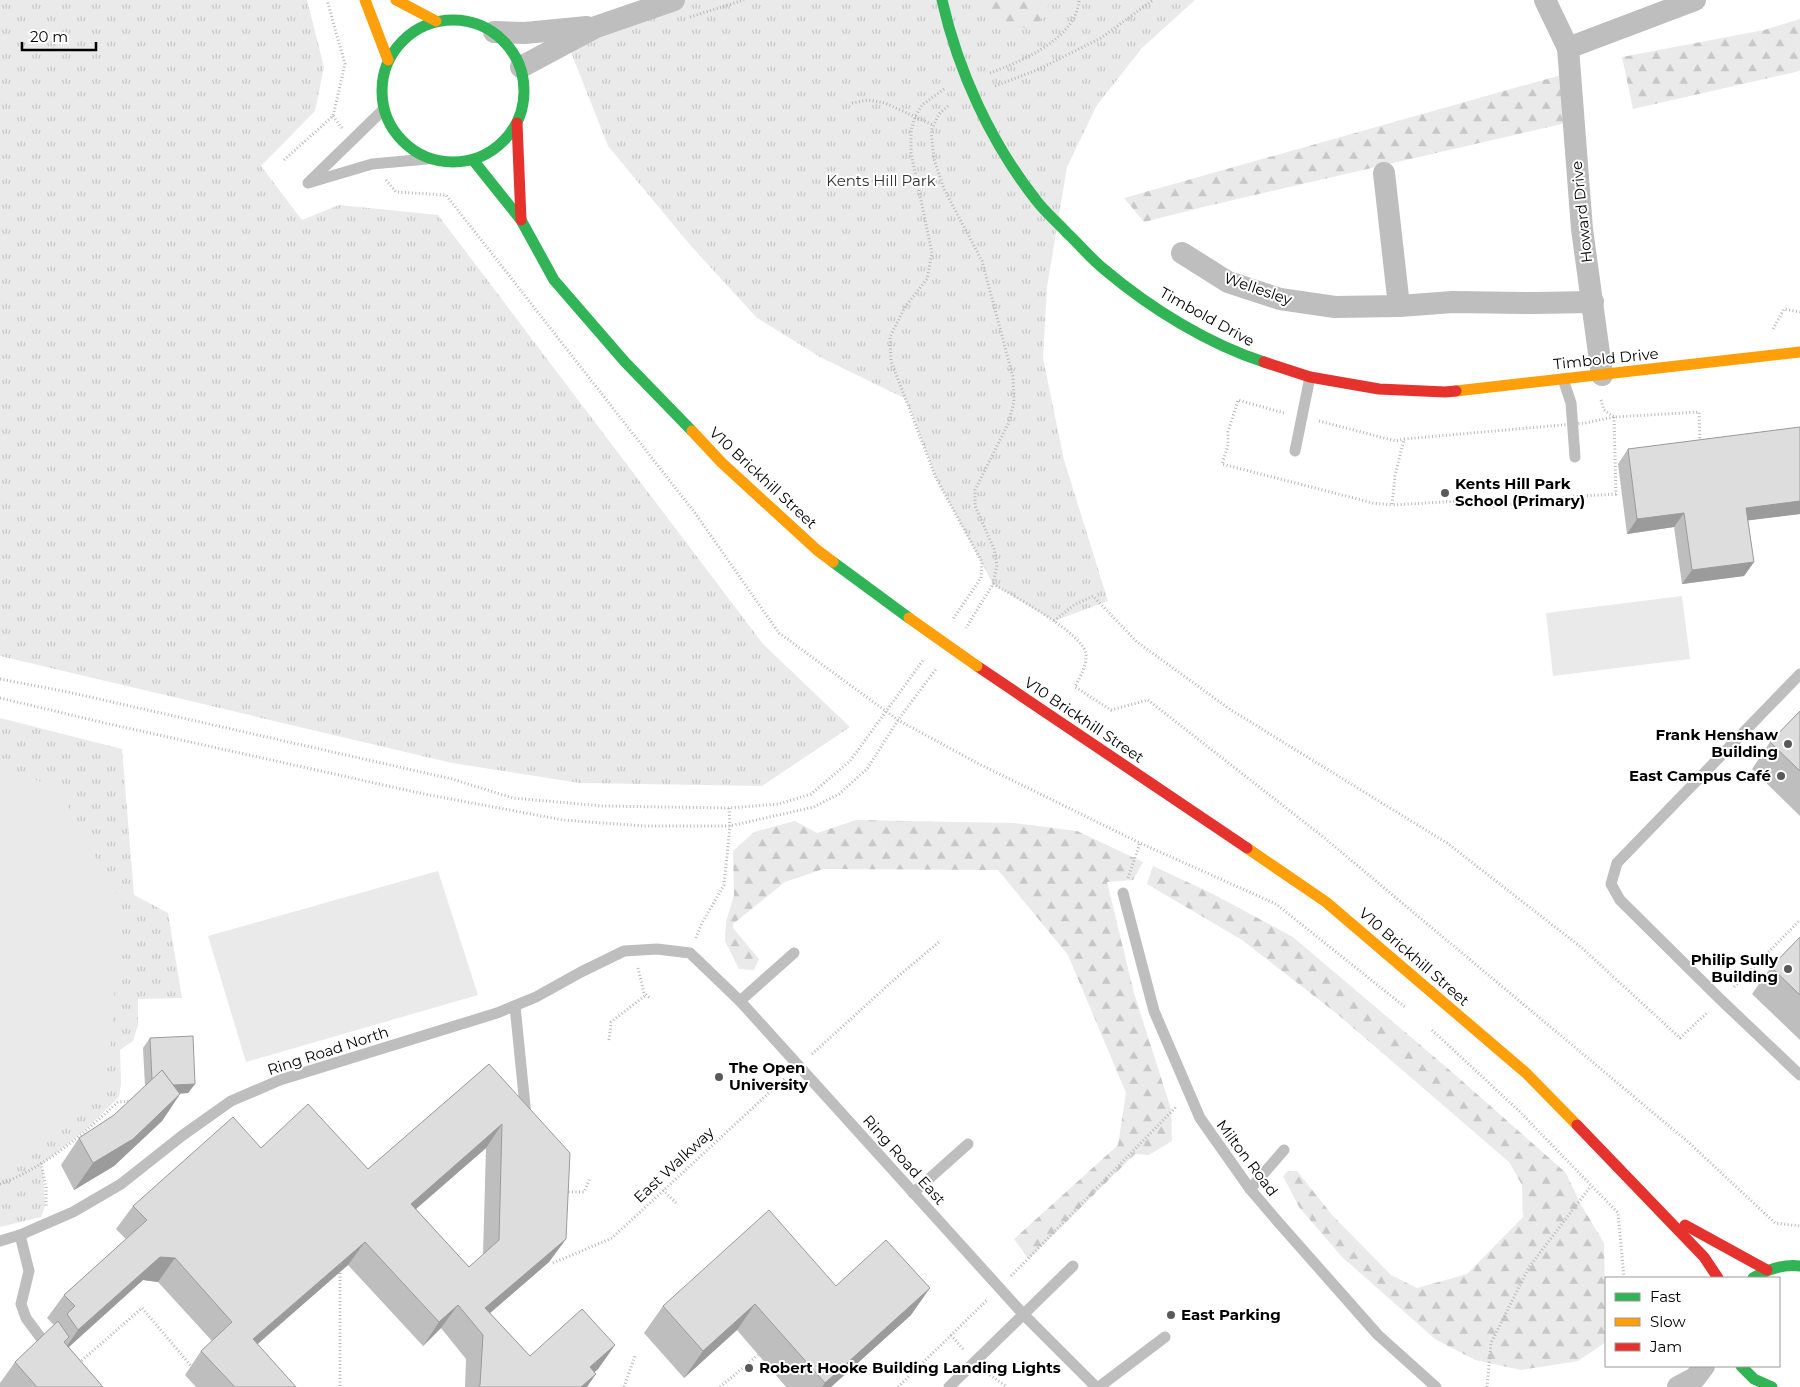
<svg xmlns="http://www.w3.org/2000/svg" width="1800" height="1387" viewBox="0 0 1800 1387" font-family="Montserrat,sans-serif">
  <style>
    .grass { fill: url(#grass-tufts) }
    .forest { fill: url(#forest-firs) }
    .garden { fill: #eaeaea }
    .lines { fill: none; stroke-linecap: round; stroke-linejoin: round }
    .path { stroke: #b8b8b8; stroke-width: 3; stroke-dasharray: 1 2.5; stroke-linecap: butt }
    .lane { stroke: #bebebe; stroke-width: 11 }
    .street { stroke: #bebebe; stroke-width: 22 }
    .fast { stroke: #30b455; stroke-width: 11 }
    .slow { stroke: #ff9f0a; stroke-width: 11 }
    .jam { stroke: #e5322d; stroke-width: 11 }
    .slow-bridge { stroke: #ff9f0a; stroke-width: 11 }
    .wall { fill: #bebebe; fill-rule: evenodd }
    .shaded-wall { fill: #9b9b9b }
    .building { fill: #ddd; stroke: #9b9b9b; fill-rule: evenodd }
    .poi-dot { fill: #595959; stroke: #fff; stroke-width: 2 }
    .labels { text-anchor: middle; stroke-width: 4; stroke-linejoin: round; paint-order: stroke }
    .park-label { font-size: 15px; fill: #303030; stroke: #fff }
    .street-label { font-size: 15px; fill: #000; stroke: #fff }
    .poi-label { font-size: 15px; font-weight: bold; fill: #000; stroke: #fff; text-anchor: start }
  </style>
  <defs>
    <pattern id="grass-tufts" width="24" height="20" patternUnits="userSpaceOnUse" patternTransform="scale(1.25)"><rect width="24" height="20" fill="#eaeaea"/><path d="M3 7l-1-3M5 7V3M7 7l1-3M15 17l-1-3M17 17v-4M19 17l1-3" fill="none" stroke="#c7c7c7"/></pattern>
    <pattern id="forest-firs" width="22" height="20" patternUnits="userSpaceOnUse" patternTransform="scale(1.25)"><rect width="22" height="20" fill="#eaeaea"/><path d="M5 1l3.5 6h-7zM16 11l3.5 6h-7z" fill="#c7c7c7"/></pattern>
  </defs>
  <rect width="100%" height="100%" fill="#fff"/>
  <g class="grass">
    <polygon points="0,0 307,0 324,67 315,111 261,166 302,220 339,205 438,215 763,644 850,727 762,786 580,783 452,763 0,656"/>
    <polygon points="674,0 1195,0 1142,48 1097,105 1067,167 1047,287 1043,358 1064,460 1108,601 1054,621 993,584 936,478 911,411 904,398 820,357 757,318 691,246 608,146 567,42"/>
    <polygon points="0,718 122,749 134,895 168,913 182,998 138,999 138,1025 133,1041 120,1050 121,1083 119,1097 85,1130 40,1166 43,1171 45,1206 41,1217 0,1227"/>
  </g>
  <g class="forest">
    <polygon points="981,0 1052,0 1034,31 998,20"/>
    <polygon points="1800,19 1800,71 1633,109 1622,57 1764,30"/>
    <polygon points="1561,75 1566,123 1203,207 1144,222 1124,198"/>
    <polygon points="856,820 1014,823 1077,831 1143,862 1133,880 1107,882 1134,993 1171,1109 1172,1141 1149,1155 1135,1154 1029,1259 1014,1239 1118,1145 1126,1093 1068,955 998,870 823,869 785,882 733,924 733,928 759,959 754,970 739,969 725,941 726,922 734,895 733,851 754,832 795,821 817,833"/>
    <polygon points="1153,866 1213,894 1293,937 1452,1072 1566,1173 1580,1203 1604,1243 1606,1342 1578,1361 1521,1370 1475,1360 1435,1339 1342,1257 1299,1207 1283,1176 1288,1171 1297,1171 1333,1216 1391,1275 1417,1288 1467,1274 1523,1217 1522,1185 1509,1162 1336,1013 1242,940 1147,884"/>
  </g>
  <g class="garden">
    <polygon points="1682,596 1690,659 1553,676 1546,613"/>
    <polygon points="0,767 58,788 121,904 111,1039 104,1090 53,1139 0,1168"/>
    <polygon points="438,871 478,995 246,1062 208,936"/>
  </g>
  <g class="lines">
    <g class="path">
      <polyline points="690,17 744,0"/>
      <path d="M990 73C1022 61 1076 39 1079 0"/>
      <polyline points="995,86 1037,70 1101,38 1153,0"/>
      <polyline points="944,89 922,105 915,117 911,131 911,153 932,253 927,279 905,307 890,337 891,361 936,478 982,562 981,578 953,619"/>
      <polyline points="852,103 868,100 885,103 933,125"/>
      <polyline points="948,106 939,114 931,131 934,159 944,189 982,261 1013,377 1014,402 1008,424 975,490 975,506 994,549 997,565 993,584 966,628"/>
      <polyline points="333,116 342,128"/>
      <polyline points="284,160 333,116 345,64 327,0"/>
      <polyline points="386,180 396,192 446,195 695,513 779,633 898,720 977,763 1140,843 1276,904 1405,1007"/>
      <polyline points="1773,329 1784,309 1800,312"/>
      <polyline points="1601,400 1604,410 1614,417 1699,412 1700,443"/>
      <polyline points="1284,413 1238,400 1228,432 1228,445 1222,464 1373,503 1392,505"/>
      <polygon points="1614,417 1616,494 1568,497 1490,507 1477,500 1392,505 1395,476 1404,439 1585,423"/>
      <polyline points="1319,421 1396,441 1404,439"/>
      <path d="M993 584C1012 595 1083 633 1086 654 1087 666 1080 676 1075 687L1111 710 1148 700 1322 836 1687 1141 1775 1223 1800 1226"/>
      <polyline points="1054,621 1074,605 1093,596 1137,642 1231,710 1447,843 1582,948 1680,1038 1708,1012"/>
      <polyline points="0,679 68,692 452,779 513,798 602,806 729,808 779,804 811,794 850,761 924,659"/>
      <polyline points="0,698 105,723 424,794 563,820 644,826 730,826 814,807 839,794 867,769 898,720 936,669"/>
      <polyline points="1128,878 1140,843"/>
      <polyline points="696,938 702,923 724,885 730,826 729,808"/>
      <polyline points="638,968 644,993 650,998"/>
      <polyline points="1734,987 1800,920"/>
      <polyline points="1432,1030 1519,1111 1618,1213 1624,1278"/>
      <polyline points="609,1040 611,1022 646,995"/>
      <polyline points="812,1054 896,978 939,942"/>
      <polyline points="41,1163 46,1188 46,1206"/>
      <path d="M0 1184C46 1167 83 1134 118 1102L131 1101"/>
      <polyline points="663,1190 676,1203"/>
      <polyline points="565,1192 584,1192 590,1178"/>
      <polyline points="553,1263 612,1238 785,1078"/>
      <polyline points="340,1273 340,1387"/>
      <polyline points="1011,1276 1176,1107"/>
      <polyline points="951,1335 963,1349"/>
      <polyline points="79,1363 142,1308 192,1367"/>
      <polyline points="987,1373 1007,1387"/>
      <polyline points="624,1387 635,1356"/>
      <polyline points="720,1387 758,1355"/>
      <polyline points="898,1387 987,1300"/>
      <polyline points="1487,1387 1491,1343 1529,1267 1591,1186"/>
    </g>
    <g class="lane">
      <polyline points="383,110 308,183 372,164 427,159"/>
      <polyline points="1563,379 1571,403 1575,457"/>
      <polyline points="1295,451 1310,377"/>
      <polyline points="1800,674 1617,863 1611,884 1620,900 1721,1000 1800,1075"/>
      <polyline points="1123,893 1154,1011 1200,1118 1250,1189 1279,1223 1378,1335 1436,1387"/>
      <polyline points="740,1001 794,953"/>
      <polyline points="515,1006 526,1116"/>
      <polyline points="1250,1189 1284,1150"/>
      <polyline points="913,1193 968,1144"/>
      <polyline points="20,1235 29,1271 21,1304 26,1318 49,1349"/>
      <polyline points="0,1241 20,1235 73,1212 121,1184 183,1135 231,1101 280,1080 497,1013 536,997 581,972 624,951 657,949 690,953 740,1001 1024,1315 1096,1387"/>
      <polyline points="949,1387 1073,1266"/>
      <polyline points="1099,1387 1165,1337"/>
    </g>
    <g class="street">
      <polyline points="1545,0 1568,48 1582,229 1602,375"/>
      <polyline points="494,32 525,33 587,27"/>
      <polyline points="1568,48 1695,0"/>
      <polyline points="521,67 596,27 674,0"/>
      <polyline points="1384,173 1399,306"/>
      <polyline points="1182,253 1228,282 1280,299 1335,307 1399,306 1453,302 1534,303 1593,302"/>
      <polyline points="1678,1387 1695,1378 1704,1366"/>
    </g>
    <g class="fast">
      <path d="M942 0C958 71 991 143 1036 200 1045 212 1057 222 1067 233 1080 245 1091 259 1105 270 1150 308 1208 344 1264 362"/>
      <circle cx="453" cy="91" r="71"/>
      <polyline points="473,160 521,220 554,280 625,362 692,431"/>
      <polyline points="833,562 909,618"/>
      <path d="M1753 1278C1768 1269 1783 1264 1800 1266"/>
      <polyline points="1741,1366 1754,1379 1772,1387"/>
    </g>
    <g class="slow">
      <polyline points="365,0 388,60"/>
      <polyline points="396,0 436,21"/>
      <polyline points="1456,391 1800,352"/>
      <polyline points="692,431 722,463 817,550 833,562"/>
      <polyline points="1247,848 1326,902 1526,1073 1577,1125"/>
    </g>
    <g class="jam">
      <polyline points="517,123 521,220"/>
      <polyline points="1264,362 1310,377 1379,389 1445,392 1456,391"/>
      <polyline points="977,666 1247,848"/>
      <polyline points="1577,1125 1704,1257 1718,1278"/>
      <polyline points="1685,1225 1767,1270"/>
    </g>
    <polyline class="slow-bridge" points="909,618 977,666"/>
  </g>
  <g class="wall">
    <polygon points="1800,427 1800,514 1748,520 1754,562 1744,576 1682,584 1674,527 1627,534 1618,464 1628,449"/>
    <polygon points="1800,711 1800,816 1752,769 1770,742"/>
    <polygon points="1800,937 1800,1040 1752,994 1771,967"/>
    <polygon points="150,1038 195,1084 188,1093 180,1094 162,1121 114,1166 74,1190 61,1165 79,1138 114,1115 145,1086 143,1048"/>
    <path d="M489 1064 566 1239 549 1262 490 1313 530 1356 615 1345 598 1369 594 1372 587 1387H465L466 1359 441 1328 423 1346 348 1265 257 1344 296 1387H196L185 1375 201 1351 212 1341 158 1282 143 1280 69 1347 103 1387H0V1383L15 1362 54 1325 47 1318 64 1295 126 1239 116 1229 133 1206 261 1148 368 1169ZM486 1148 483 1255 469 1267 416 1209Z"/>
    <polygon points="836,1286 911,1315 831,1387 786,1387 737,1330 684,1378 644,1333 663,1306"/>
  </g>
  <g class="shaded-wall">
    <polygon points="1800,501 1800,514 1736,522 1746,508"/>
    <polygon points="1684,513 1674,527 1627,534 1637,519"/>
    <polygon points="1754,562 1744,576 1682,584 1692,570"/>
    <polygon points="195,1084 188,1093 145,1095 152,1086"/>
    <polygon points="180,1094 162,1121 114,1166 74,1190 93,1163"/>
    <polygon points="502,1124 486,1148 394,1228 411,1204"/>
    <polygon points="566,1239 549,1262 475,1326 485,1308"/>
    <polygon points="365,1242 348,1265 236,1363 253,1339"/>
    <polygon points="160,1257 175,1258 158,1282 143,1280 62,1353 78,1330"/>
    <polygon points="930,1288 911,1315 831,1387 822,1387 825,1383"/>
    <polygon points="755,1304 737,1330 684,1378 703,1351"/>
    <polygon points="458,1305 441,1328 423,1346 439,1322"/>
    <polygon points="615,1345 598,1369 578,1387 590,1367"/>
    <polygon points="596,1374 587,1387 581,1387"/>
  </g>
  <g class="building">
    <polygon points="1800,427 1800,501 1746,508 1754,562 1692,570 1684,513 1637,519 1628,449"/>
    <polygon points="1800,711 1800,771 1770,742"/>
    <polygon points="1800,937 1800,995 1771,967"/>
    <polygon points="193,1036 195,1084 173,1085 162,1070 152,1080 150,1038"/>
    <path d="M489 1064 570 1153 566 1239 485 1308 530 1356 582 1309 615 1345 590 1367 596 1374 581 1387H478L480 1385 483 1335 458 1305 439 1322 365 1242 253 1339 296 1387H235L201 1351 232 1322 175 1258 160 1257 78 1330 67 1314 75 1306 64 1295 147 1220 133 1206 233 1117 261 1148 308 1104 368 1169ZM502 1124 499 1240 469 1267 411 1204Z"/>
    <polygon points="162,1070 180,1094 133,1139 93,1163 79,1138 114,1115"/>
    <polygon points="769,1210 836,1286 886,1240 930,1288 825,1383 755,1304 703,1351 663,1306"/>
    <polygon points="58,1321 69,1337 64,1342 103,1387 37,1387 15,1362"/>
  </g>
  <g class="poi-dot">
    <circle cx="1445" cy="493" r="5"/>
    <circle cx="1788" cy="744" r="5"/>
    <circle cx="1781" cy="776" r="5"/>
    <circle cx="1788" cy="969" r="5"/>
    <circle cx="719" cy="1077" r="5"/>
    <circle cx="1171" cy="1315" r="5"/>
    <circle cx="749" cy="1368" r="5"/>
  </g>
  <g class="labels">
    <g class="park-label">
      <text x="881" y="186">Kents Hill Park</text>
    </g>
    <g class="street-label">
      <text transform="translate(1582 212) rotate(-96)" y="5">Howard Drive</text>
      <text transform="translate(1258 289) rotate(19)" y="5">Wellesley</text>
      <text transform="translate(1207 317) rotate(29)" y="5">Timbold Drive</text>
      <text transform="translate(1606 359) rotate(-6)" y="5">Timbold Drive</text>
      <text transform="translate(763 478) rotate(43)" y="5">V10 Brickhill Street</text>
      <text transform="translate(1084 720) rotate(34)" y="5">V10 Brickhill Street</text>
      <text transform="translate(1414 957) rotate(41)" y="5">V10 Brickhill Street</text>
      <text transform="translate(328 1051) rotate(-18)" y="5">Ring Road North</text>
      <text transform="translate(1247 1158) rotate(53)" y="5">Milton Road</text>
      <text transform="translate(904 1160) rotate(48)" y="5">Ring Road East</text>
      <text transform="translate(674 1165) rotate(-43)" y="5">East Walkway</text>
    </g>
    <g class="poi-label">
      <text x="1455" y="489">Kents Hill Park<tspan x="1455" dy="17">School (Primary)</tspan></text>
      <text x="1778" y="740" text-anchor="end">Frank Henshaw<tspan x="1778" dy="17">Building</tspan></text>
      <text x="1771" y="781" text-anchor="end">East Campus Café</text>
      <text x="1778" y="965" text-anchor="end">Philip Sully<tspan x="1778" dy="17">Building</tspan></text>
      <text x="729" y="1073">The Open<tspan x="729" dy="17">University</tspan></text>
      <text x="1181" y="1320">East Parking</text>
      <text x="759" y="1373">Robert Hooke Building Landing Lights</text>
    </g>
  </g>
  <rect x="1605" y="1277" width="175" height="90" fill="#ffffff" stroke="#999999"/>
  <rect x="1615" y="1293" width="25" height="8" fill="#30b455" stroke="#999999"/>
  <text x="1650" y="1302" font-size="15" fill="#000000">Fast</text>
  <rect x="1615" y="1318" width="25" height="8" fill="#ff9f0a" stroke="#999999"/>
  <text x="1650" y="1327" font-size="15" fill="#000000">Slow</text>
  <rect x="1615" y="1343" width="25" height="8" fill="#e5322d" stroke="#999999"/>
  <text x="1650" y="1352" font-size="15" fill="#000000">Jam</text>
  <path d="M22 42v8h74v-8" fill="none" stroke="#000000" stroke-width="2.5"/>
  <text x="30" y="42" font-size="15" fill="#000000" stroke="#ffffff" stroke-width="4" paint-order="stroke">20 m</text>
</svg>
